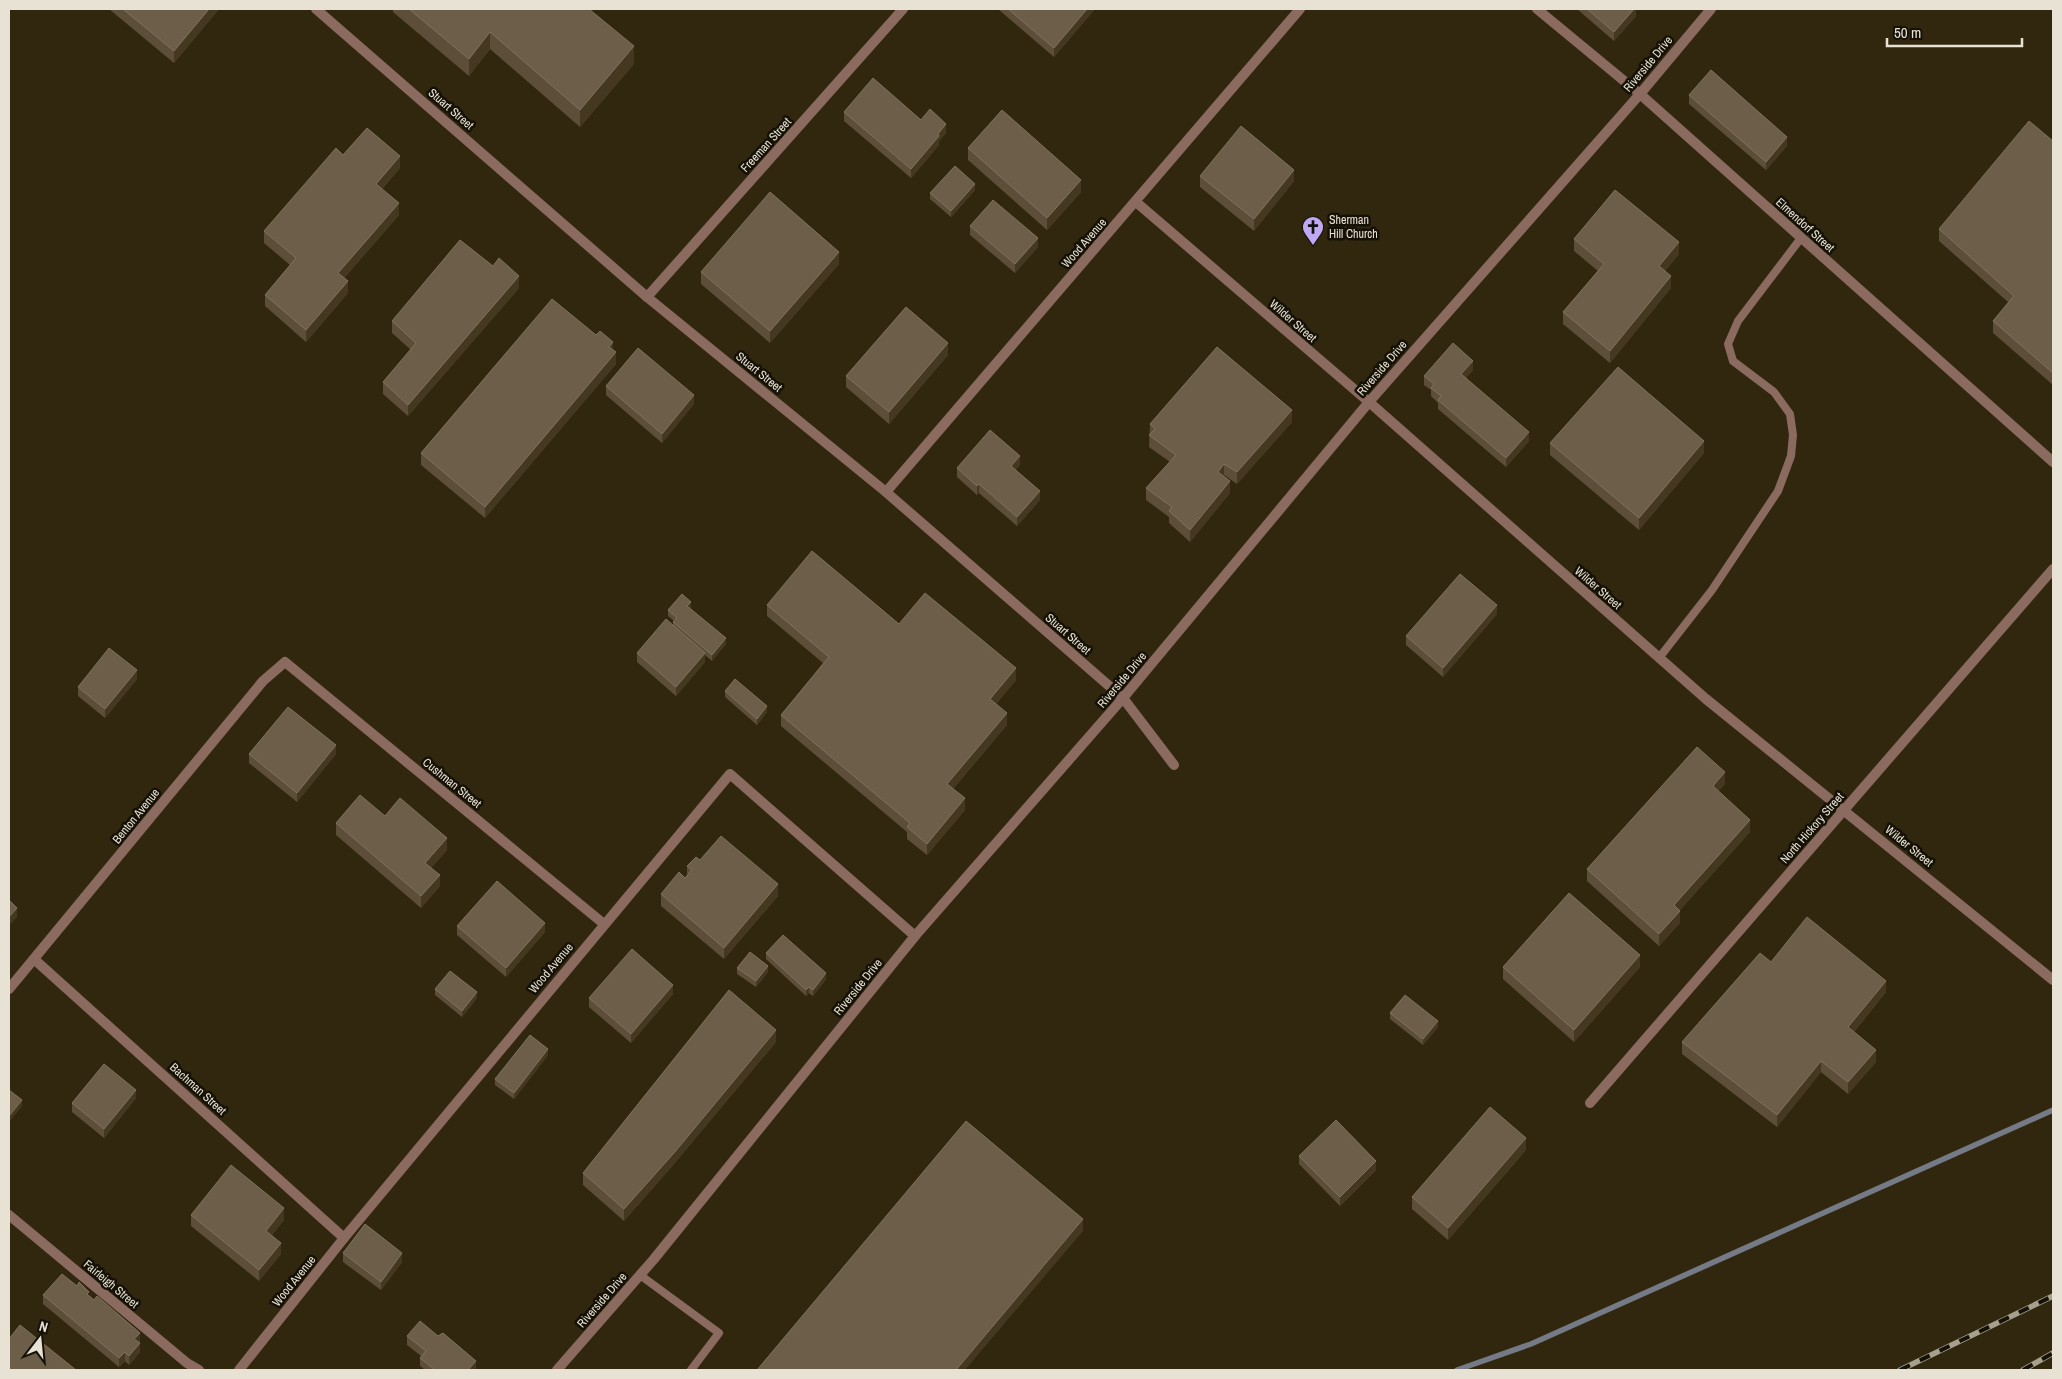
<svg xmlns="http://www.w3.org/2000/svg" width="2062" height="1379" viewBox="0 0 2062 1379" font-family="'Archivo Narrow',sans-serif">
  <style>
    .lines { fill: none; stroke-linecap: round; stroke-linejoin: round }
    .stream { stroke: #747a86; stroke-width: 5.5 }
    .service { stroke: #8b6a5f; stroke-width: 8 }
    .minor { stroke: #8b6a5f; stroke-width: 10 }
    .tertiary { stroke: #8b6a5f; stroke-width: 10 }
    .rail-casing { stroke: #a7a08e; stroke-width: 5.5 }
    .rail { stroke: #151107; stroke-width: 4; stroke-dasharray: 11; stroke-linecap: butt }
    .wall { fill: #5c4e39 }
    .shaded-wall { fill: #453821 }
    .building { fill: #6c5e49; stroke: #7f735f }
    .labels { text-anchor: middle; stroke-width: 5; stroke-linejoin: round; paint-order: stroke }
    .street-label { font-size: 12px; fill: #e8e2d4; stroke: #151107 }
    .poi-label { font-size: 12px; fill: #e8e2d4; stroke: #151107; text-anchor: start }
  </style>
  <rect width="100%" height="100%" fill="#31270f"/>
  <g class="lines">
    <polyline class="stream" points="1457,1370 1531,1344 2053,1110"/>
    <g class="service">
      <polyline points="1659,658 1712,590 1778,491 1791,456 1793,435 1790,414 1774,392 1733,361 1728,344 1738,321 1801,238"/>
      <polyline points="640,1275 719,1333 691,1370"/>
    </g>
    <g class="minor">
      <polyline points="316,9 647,297 886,492 1123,698 1174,765"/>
      <polyline points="1537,9 1640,94 2053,462"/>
      <polyline points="1136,202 1369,402"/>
      <polyline points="647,297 903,9"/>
      <polyline points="886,492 1300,9"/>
      <polyline points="35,960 344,1238"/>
      <polyline points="9,989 263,681 285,662 604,924"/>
      <polyline points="1590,1103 2053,569"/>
      <polyline points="9,1215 187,1363 199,1370"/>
      <polyline points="239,1370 344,1238 730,774 915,936"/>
    </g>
    <g class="tertiary">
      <polyline points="1369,402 1706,699 2053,980"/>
      <polyline points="557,1370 654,1259 915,936 1123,698 1369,402 1640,94 1711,9"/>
    </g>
    <g class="rail-casing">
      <g id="rail">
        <polyline points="1900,1370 2053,1296"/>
        <polyline points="2023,1370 2053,1353"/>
      </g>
    </g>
    <use href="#rail" class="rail"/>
  </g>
  <g class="wall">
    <polygon points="109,9 219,9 174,63"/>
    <polygon points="393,9 589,9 634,64 580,127 490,49 469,76 393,12"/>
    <polygon points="998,9 1095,9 1054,57"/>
    <polygon points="1577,9 1636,9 1636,16 1614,41"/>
    <polygon points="1689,95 1787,146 1766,170 1689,104"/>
    <polygon points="844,112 921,120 946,133 939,141 939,145 911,178 844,121"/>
    <polygon points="2053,141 2053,385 1993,333 1993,321 2008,302 1939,241 1939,229"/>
    <polygon points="968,148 1081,192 1047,230 968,160"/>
    <polygon points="343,155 400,168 382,189 399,215 344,278 348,293 306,342 265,306 265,295 290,265 264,243 264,231"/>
    <polygon points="1200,176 1294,181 1254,231 1200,187"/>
    <polygon points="975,190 951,217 930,199 930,193"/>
    <polygon points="970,226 1038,247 1015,273 970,235"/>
    <polygon points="1574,239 1679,254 1665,271 1671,288 1610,363 1563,324 1563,312 1598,271 1574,251"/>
    <polygon points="839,264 770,343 701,284 701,272"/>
    <polygon points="519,288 408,416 383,394 383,382 411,350 392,333 392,321"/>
    <polygon points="613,350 616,364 485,518 421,465 421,453"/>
    <polygon points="948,355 889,424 846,387 846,376"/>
    <polygon points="1473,370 1466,378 1529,441 1506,467 1438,409 1438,403 1431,396 1431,390 1424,385 1424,376"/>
    <polygon points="606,386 694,404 662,443 606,395"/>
    <polygon points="1292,422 1237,484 1224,475 1224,476 1230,493 1190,542 1169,523 1169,517 1146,500 1146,488 1170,462 1149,447 1150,424"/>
    <polygon points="1550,443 1704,453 1639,530 1550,455"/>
    <polygon points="1020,465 1015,470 1040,500 1017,526 979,493 977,495 957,477 957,468"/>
    <polygon points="767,605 899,624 1016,680 996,704 1007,725 953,789 965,810 927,855 907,839 907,832 781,726 781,715 823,663 767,616"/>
    <polygon points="690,608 726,644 712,661 705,655 705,662 676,696 637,662 637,653 673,625 673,622 674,621 668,616 668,610 691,608"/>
    <polygon points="1497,614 1443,677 1406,645 1406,636"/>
    <polygon points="137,679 105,718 78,696 78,687"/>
    <polygon points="725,691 767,712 757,725 725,697"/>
    <polygon points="249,754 336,754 297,802 249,763"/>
    <polygon points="1725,784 1718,791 1750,832 1680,910 1680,923 1659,946 1587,881 1587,869"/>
    <polygon points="385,816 447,850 431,868 440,886 421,908 336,835 336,823"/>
    <polygon points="700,860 778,896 724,959 661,906 661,894 685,878 687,875 687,866"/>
    <polygon points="457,926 545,932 506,977 457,935"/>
    <polygon points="766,953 826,979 813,996 809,993 806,996 766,959"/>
    <polygon points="1771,962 1886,992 1854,1032 1876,1062 1848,1094 1821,1072 1777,1127 1682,1054 1682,1042"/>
    <polygon points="1503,967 1640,967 1574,1042 1503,979"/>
    <polygon points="737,968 768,972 756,987 737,974"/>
    <polygon points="435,989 477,998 462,1017 435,995"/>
    <polygon points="673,994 631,1043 589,1007 589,998"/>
    <polygon points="1390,1013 1438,1027 1423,1045 1390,1019"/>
    <polygon points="776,1042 674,1164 624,1221 583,1185 583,1173"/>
    <polygon points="548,1055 514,1099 495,1085 495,1079"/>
    <polygon points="136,1098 104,1138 72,1112 72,1103"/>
    <polygon points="1526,1150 1448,1240 1412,1209 1412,1197"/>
    <polygon points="1299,1156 1376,1170 1340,1206 1299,1164"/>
    <polygon points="191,1215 284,1220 272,1235 281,1254 259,1281 191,1226"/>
    <polygon points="343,1253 402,1262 381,1290 343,1262"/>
    <polygon points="43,1295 89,1296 140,1341 139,1343 140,1352 129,1365 125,1361 119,1367 43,1304"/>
    <polygon points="407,1336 476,1370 425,1370 420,1366 420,1358 421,1356 407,1345"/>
  </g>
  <g class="shaded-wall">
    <polygon points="209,9 219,9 174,63 174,51"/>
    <polygon points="1087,9 1095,9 1054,57 1054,48"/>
    <polygon points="1634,9 1636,9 1636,16 1614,41 1614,32"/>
    <polygon points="490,32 490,49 469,76 469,59"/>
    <polygon points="634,46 634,64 580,127 580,110"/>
    <polygon points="946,124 946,133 939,141 939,145 911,178 911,169"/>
    <polygon points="1787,137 1787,146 1766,170 1766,162"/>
    <polygon points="400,156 400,168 376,195 376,184"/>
    <polygon points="1294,170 1294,181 1254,231 1254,219"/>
    <polygon points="1081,180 1081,192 1047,230 1047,218"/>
    <polygon points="975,184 975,190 951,217 951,211"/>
    <polygon points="399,203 399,215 338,285 338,273"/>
    <polygon points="1038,238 1038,247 1015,273 1015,264"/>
    <polygon points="1679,242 1679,254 1659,278 1659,266"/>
    <polygon points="839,252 839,264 770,343 770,331"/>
    <polygon points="519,276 519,288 408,416 408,405"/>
    <polygon points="1671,276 1671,288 1610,363 1610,351"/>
    <polygon points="348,281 348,293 306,342 306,330"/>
    <polygon points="613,342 613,354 609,347"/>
    <polygon points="948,343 948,355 889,424 889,412"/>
    <polygon points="616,352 616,364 485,518 485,507"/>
    <polygon points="1473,361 1473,370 1461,383 1461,374"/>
    <polygon points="694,395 694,404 662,443 662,434"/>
    <polygon points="1292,410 1292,422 1237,484 1237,472"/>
    <polygon points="1529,432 1529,441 1506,467 1506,458"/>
    <polygon points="1704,441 1704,453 1639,530 1639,518"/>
    <polygon points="1020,456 1020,465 1011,475 1011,466"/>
    <polygon points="1224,464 1224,475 1218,484 1218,472"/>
    <polygon points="1230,481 1230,493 1190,542 1190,530"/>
    <polygon points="979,484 979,493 977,495 977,486"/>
    <polygon points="1040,491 1040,500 1017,526 1017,517"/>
    <polygon points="691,602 691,608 687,612 687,606"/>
    <polygon points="1497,605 1497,614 1443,677 1443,668"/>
    <polygon points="726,638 726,644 712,661 712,655"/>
    <polygon points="705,653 705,662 676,696 676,687"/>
    <polygon points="1016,668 1016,680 990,711 990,699"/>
    <polygon points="137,670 137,679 105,718 105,709"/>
    <polygon points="767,706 767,712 757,725 757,719"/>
    <polygon points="1007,713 1007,725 947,796 947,784"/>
    <polygon points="336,745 336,754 297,802 297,793"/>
    <polygon points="1725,772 1725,784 1713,798 1713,786"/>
    <polygon points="965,798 965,810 927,855 927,844"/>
    <polygon points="1750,820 1750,832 1674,917 1674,905"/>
    <polygon points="447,838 447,850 425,875 425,863"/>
    <polygon points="440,875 440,886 421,908 421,896"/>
    <polygon points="778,884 778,896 724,959 724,948"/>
    <polygon points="17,908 17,917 9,926 9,917"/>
    <polygon points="1680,911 1680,923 1659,946 1659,934"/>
    <polygon points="545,923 545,932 506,977 506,968"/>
    <polygon points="1640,955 1640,967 1574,1042 1574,1030"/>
    <polygon points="768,966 768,972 756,987 756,981"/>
    <polygon points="826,973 826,979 813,996 813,990"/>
    <polygon points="1886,981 1886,992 1848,1039 1848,1027"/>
    <polygon points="673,985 673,994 631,1043 631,1034"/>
    <polygon points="809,987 809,993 806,996 806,990"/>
    <polygon points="477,992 477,998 462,1017 462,1011"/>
    <polygon points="1438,1021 1438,1027 1423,1045 1423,1039"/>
    <polygon points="776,1030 776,1042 674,1164 624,1221 624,1209"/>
    <polygon points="548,1049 548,1055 514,1099 514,1093"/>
    <polygon points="1876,1050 1876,1062 1848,1094 1848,1082"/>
    <polygon points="1821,1061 1821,1072 1777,1127 1777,1115"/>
    <polygon points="136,1090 136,1098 104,1138 104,1129"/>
    <polygon points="22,1100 22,1106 9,1122 9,1116"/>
    <polygon points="1526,1138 1526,1150 1448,1240 1448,1228"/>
    <polygon points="1376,1161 1376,1170 1340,1206 1340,1197"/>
    <polygon points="284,1208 284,1220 266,1242 266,1231"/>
    <polygon points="1083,1219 1083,1231 965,1370 956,1370"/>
    <polygon points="281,1243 281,1254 259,1281 259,1270"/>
    <polygon points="402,1253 402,1262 381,1290 381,1282"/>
    <polygon points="140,1333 140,1341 134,1348 134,1339"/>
    <polygon points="140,1343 140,1352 129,1365 129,1356"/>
    <polygon points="125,1352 125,1361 119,1367 119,1358"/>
    <polygon points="476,1361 476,1370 468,1370"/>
  </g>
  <g class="building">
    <polygon points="123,9 209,9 174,51"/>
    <polygon points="409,9 589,9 634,46 580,110 490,32 469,59"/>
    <polygon points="1008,9 1087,9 1054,48"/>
    <polygon points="1587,9 1634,9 1614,32"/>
    <polygon points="1711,70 1787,137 1766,162 1689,95"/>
    <polygon points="873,78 921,120 930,109 946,124 938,134 939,136 911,169 844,112"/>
    <polygon points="1002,110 1081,180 1047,218 968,148"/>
    <polygon points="2029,121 2053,141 2053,373 1993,321 2014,296 1939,229"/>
    <polygon points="1241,126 1294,170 1254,219 1200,176"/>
    <polygon points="367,128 400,156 376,184 399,203 338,273 348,281 306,330 265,295 296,258 264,231 336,148 343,155"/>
    <polygon points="955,166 975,184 951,211 930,193"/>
    <polygon points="1615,190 1679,242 1659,266 1671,276 1610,351 1563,312 1604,264 1574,239"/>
    <polygon points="770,192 839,252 770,331 701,272"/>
    <polygon points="993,200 1038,238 1015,264 970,226"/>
    <polygon points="460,240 493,266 499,258 519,276 408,405 383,382 416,343 392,321"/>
    <polygon points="552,299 596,335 600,331 613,342 609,347 616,352 485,507 421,453"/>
    <polygon points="906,307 948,343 889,412 846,376"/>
    <polygon points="1453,343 1473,361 1461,374 1529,432 1506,458 1438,400 1441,396 1431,388 1434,384 1424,376"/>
    <polygon points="1217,347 1292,410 1237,472 1224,464 1218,472 1230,481 1190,530 1169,511 1172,507 1146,488 1176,455 1149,435 1155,429 1150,424"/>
    <polygon points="638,348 694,395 662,434 606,386"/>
    <polygon points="1618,367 1704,441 1639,518 1550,443"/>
    <polygon points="990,430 1020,456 1011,466 1040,491 1017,517 979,484 977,486 957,468"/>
    <polygon points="812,551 899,624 925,593 1016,668 990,699 1007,713 947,784 965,798 927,844 907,827 910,823 781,715 829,657 767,605"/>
    <polygon points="1460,574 1497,605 1443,668 1406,636"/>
    <polygon points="682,594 691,602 687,606 726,638 712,655 673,622 677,618 668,610"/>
    <polygon points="666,619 705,653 676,687 637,653"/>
    <polygon points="109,648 137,670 105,709 78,687"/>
    <polygon points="735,679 767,706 757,719 725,691"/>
    <polygon points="288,707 336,745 297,793 249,754"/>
    <polygon points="1697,747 1725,772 1713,786 1750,820 1674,905 1680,911 1659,934 1587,869"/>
    <polygon points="360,795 385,816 400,798 447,838 425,863 440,875 421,896 336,823"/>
    <polygon points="721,836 778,884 724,948 661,894 679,872 685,878 692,870 687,866 696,857 700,860"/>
    <polygon points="497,881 545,923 506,968 457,926"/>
    <polygon points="1569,893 1640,955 1574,1030 1503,967"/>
    <polygon points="9,900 17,908 9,917"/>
    <polygon points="1807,917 1886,981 1848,1027 1876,1050 1848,1082 1821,1061 1777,1115 1682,1042 1760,953 1771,962"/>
    <polygon points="783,935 826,973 813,990 809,987 806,990 766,953"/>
    <polygon points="632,949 673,985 631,1034 589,998"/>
    <polygon points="750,952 768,966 756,981 737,968"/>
    <polygon points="450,971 477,992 462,1011 435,989"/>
    <polygon points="729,990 776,1030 674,1153 624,1209 583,1173"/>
    <polygon points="1405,995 1438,1021 1423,1039 1390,1013"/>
    <polygon points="530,1035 548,1049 514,1093 495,1079"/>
    <polygon points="104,1064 136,1090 104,1129 72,1103"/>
    <polygon points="9,1090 22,1100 9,1116"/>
    <polygon points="1490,1107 1526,1138 1448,1228 1412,1197"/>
    <polygon points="1336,1120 1376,1161 1340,1197 1299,1156"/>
    <polygon points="966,1121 1083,1219 956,1370 757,1370"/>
    <polygon points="231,1165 284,1208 266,1231 281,1243 259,1270 191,1215"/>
    <polygon points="365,1224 402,1253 381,1282 343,1253"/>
    <polygon points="62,1274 77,1286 79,1282 89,1292 87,1294 94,1300 97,1296 140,1333 134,1339 140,1343 129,1356 125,1352 119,1358 43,1295"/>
    <polygon points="420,1321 438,1336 443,1333 476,1361 468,1370 435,1370 420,1358 426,1351 407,1336"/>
    <polygon points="20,1325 76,1370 9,1370 9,1339"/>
  </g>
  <defs>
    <g id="church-pin" transform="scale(1.125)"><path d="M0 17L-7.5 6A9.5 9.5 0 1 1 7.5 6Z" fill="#c1a8f3" stroke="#151107"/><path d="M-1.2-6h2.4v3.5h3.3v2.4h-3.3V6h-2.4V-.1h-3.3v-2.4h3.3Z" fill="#111"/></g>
  </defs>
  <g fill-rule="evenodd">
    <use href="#church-pin" x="1313" y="227"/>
  </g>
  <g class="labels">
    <g class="street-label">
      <text transform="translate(1648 64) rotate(-50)" y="4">Riverside Drive</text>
      <text transform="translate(451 109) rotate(41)" y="4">Stuart Street</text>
      <text transform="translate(766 145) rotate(-48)" y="4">Freeman Street</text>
      <text transform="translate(1805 225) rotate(42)" y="4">Elmendorf Street</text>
      <text transform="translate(1084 243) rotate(-49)" y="4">Wood Avenue</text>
      <text transform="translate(1293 321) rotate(41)" y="4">Wilder Street</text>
      <text transform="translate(1382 368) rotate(-49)" y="4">Riverside Drive</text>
      <text transform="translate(759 372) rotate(39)" y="4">Stuart Street</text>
      <text transform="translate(1598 588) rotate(41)" y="4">Wilder Street</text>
      <text transform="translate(1068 634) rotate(41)" y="4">Stuart Street</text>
      <text transform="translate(1122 680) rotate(-50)" y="4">Riverside Drive</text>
      <text transform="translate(452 783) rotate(39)" y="4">Cushman Street</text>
      <text transform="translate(136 816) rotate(-51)" y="4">Benton Avenue</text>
      <text transform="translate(1812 828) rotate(-49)" y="4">North Hickory Street</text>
      <text transform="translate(1909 846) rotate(39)" y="4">Wilder Street</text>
      <text transform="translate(551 968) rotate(-50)" y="4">Wood Avenue</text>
      <text transform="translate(858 987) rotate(-51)" y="4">Riverside Drive</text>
      <text transform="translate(198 1089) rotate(42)" y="4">Bachman Street</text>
      <text transform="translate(294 1281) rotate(-51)" y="4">Wood Avenue</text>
      <text transform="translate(111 1284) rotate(40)" y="4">Fairleigh Street</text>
      <text transform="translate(602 1300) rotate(-49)" y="4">Riverside Drive</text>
    </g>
    <g class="poi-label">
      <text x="1329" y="224">Sherman<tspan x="1329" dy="14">Hill Church</tspan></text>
    </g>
  </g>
  <rect width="2062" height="1379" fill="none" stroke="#e8e2d4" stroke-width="20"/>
  <g transform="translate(40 1339) rotate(16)" stroke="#151107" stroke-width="4" paint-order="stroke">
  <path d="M0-4L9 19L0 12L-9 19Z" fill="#e8e2d4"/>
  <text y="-8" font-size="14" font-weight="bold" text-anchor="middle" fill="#e8e2d4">N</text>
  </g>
  <path d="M1887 38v8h135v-8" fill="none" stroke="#e8e2d4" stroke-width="2.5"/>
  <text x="1894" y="38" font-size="15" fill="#e8e2d4" stroke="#151107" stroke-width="4" paint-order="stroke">50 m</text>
</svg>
